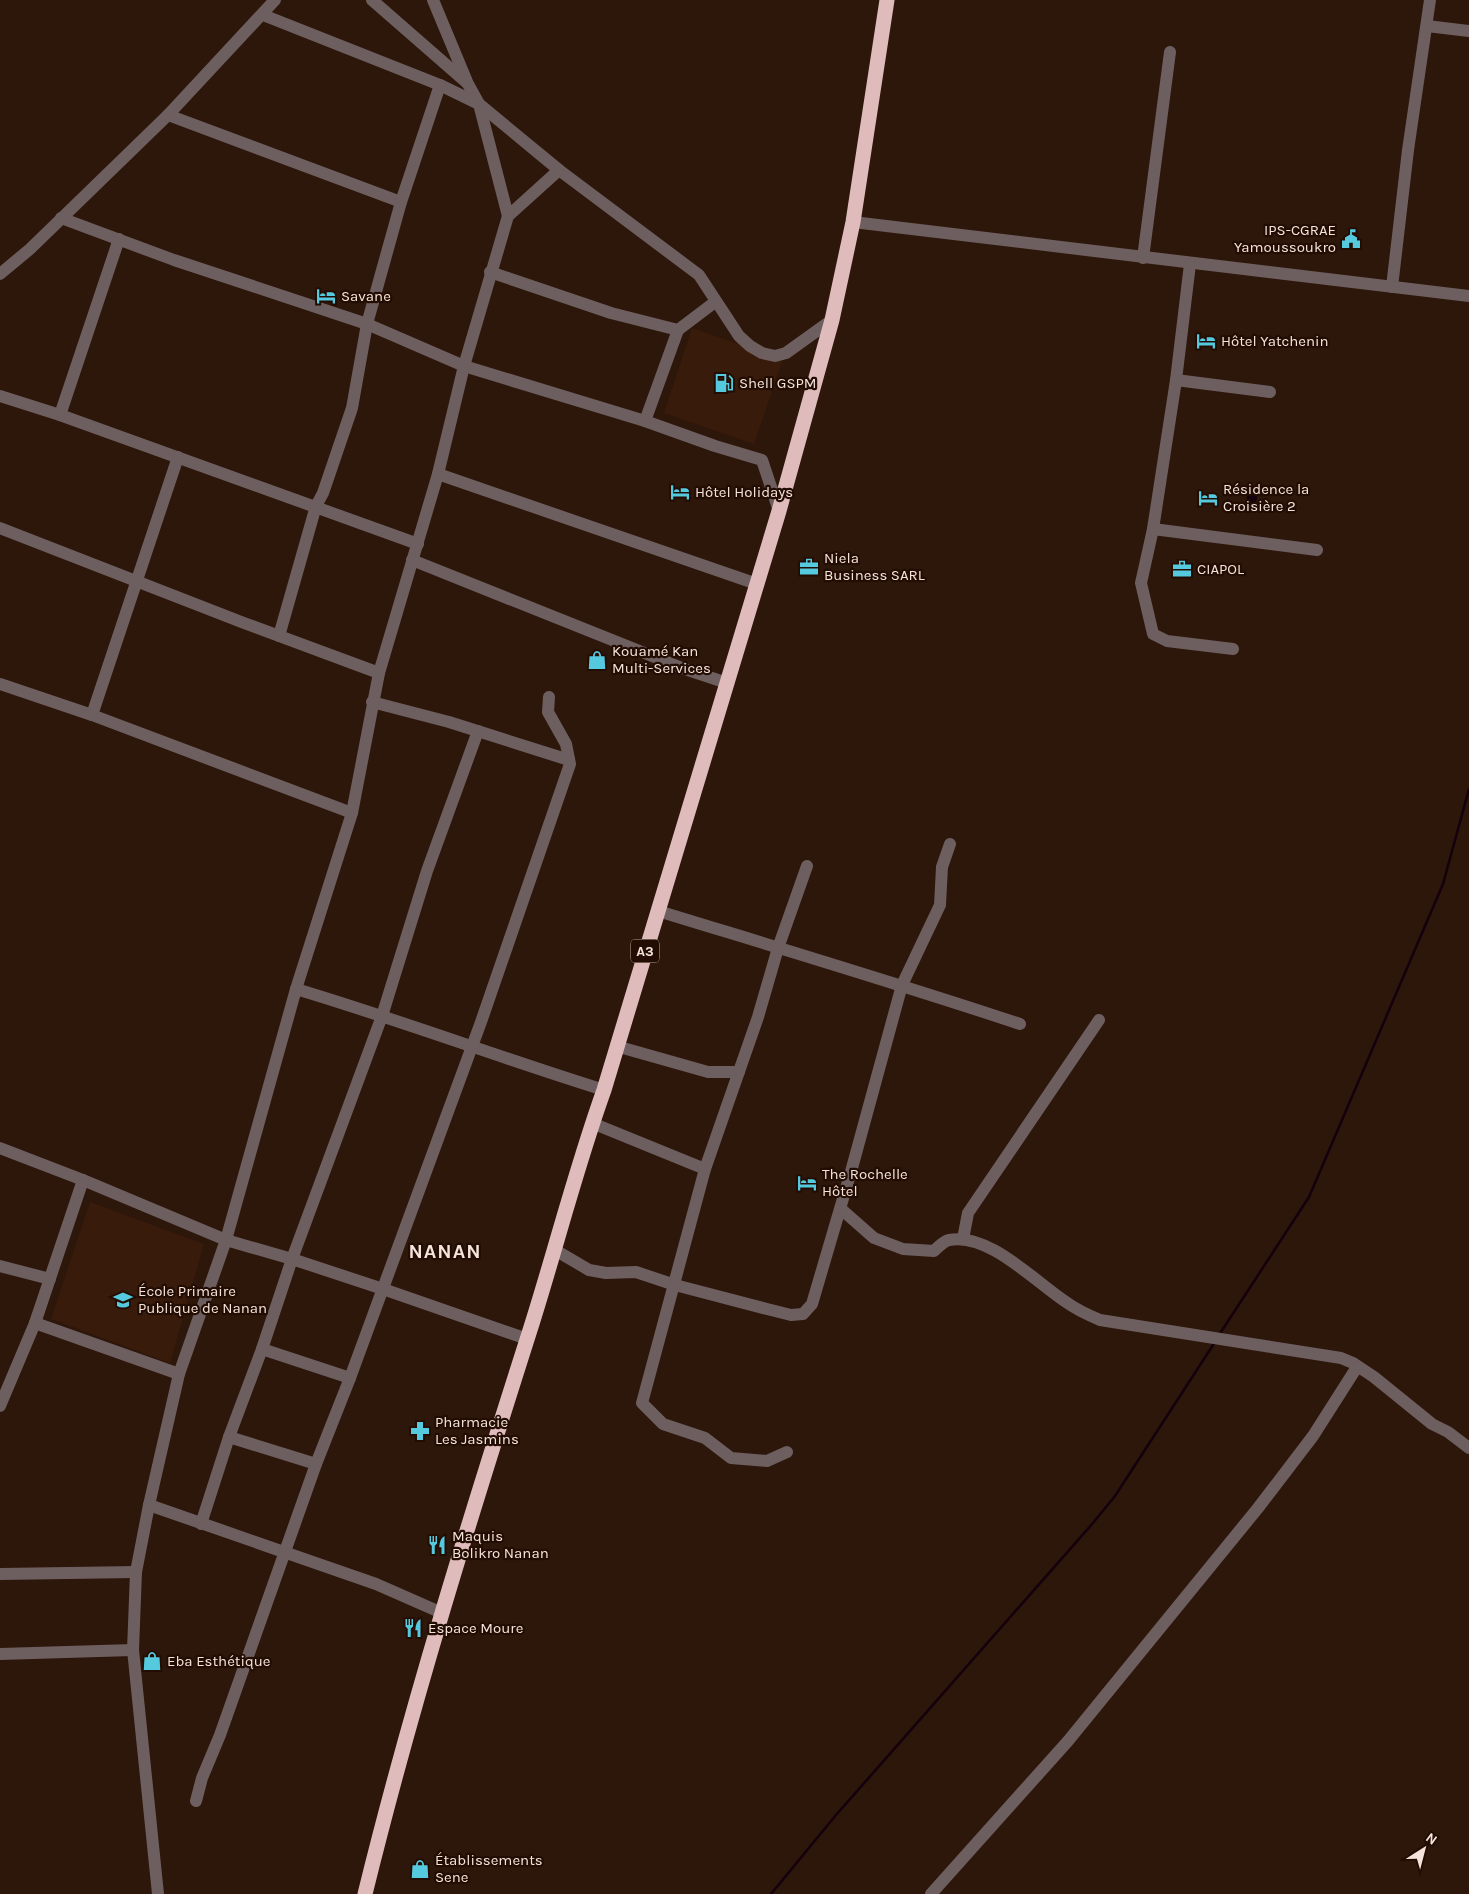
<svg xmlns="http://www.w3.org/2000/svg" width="1469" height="1894" viewBox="0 0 1469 1894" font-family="Karla,sans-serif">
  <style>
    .built { fill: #391b0b }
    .water { fill: #15000d }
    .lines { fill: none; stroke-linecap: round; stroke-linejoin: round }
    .stream { stroke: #15000d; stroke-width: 2.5 }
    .minor { stroke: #6d5e5f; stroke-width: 12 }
    .highway { stroke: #e0bbbc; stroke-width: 15 }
    .labels { text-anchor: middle; stroke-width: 4.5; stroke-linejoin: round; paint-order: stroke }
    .shield { fill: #230d03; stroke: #b6a49a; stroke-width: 1 }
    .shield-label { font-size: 14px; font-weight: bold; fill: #f5e4db }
    .poi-label { font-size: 15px; fill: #f5e4db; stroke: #230d03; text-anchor: start }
    .district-label { font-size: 20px; font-weight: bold; letter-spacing: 1px; fill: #f5e4db; stroke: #230d03 }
  </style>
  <rect width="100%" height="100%" fill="#2d160a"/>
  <g class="built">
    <polygon points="692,328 783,359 754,444 664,413"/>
    <polygon points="90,1202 204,1244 170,1363 51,1319"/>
  </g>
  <polygon class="water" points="1248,490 1258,491 1255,510 1245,509"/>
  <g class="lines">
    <g class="stream">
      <polyline points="1219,1335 1309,1197 1443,884 1469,789"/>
      <polyline points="771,1894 836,1815 1093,1523 1115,1496 1215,1342"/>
    </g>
    <g class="minor">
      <polyline points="372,0 466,82"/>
      <polyline points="433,0 468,84 479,104 559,170 699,275 739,336 750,346 762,353 775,356 786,353 832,320"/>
      <polyline points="263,15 440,85 479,104 508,216"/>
      <polyline points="1427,26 1469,31"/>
      <polyline points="168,115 401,202"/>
      <polyline points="61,218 174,260 367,324 464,366 645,421 715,446 762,460 779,511"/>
      <polyline points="853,222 1469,296"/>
      <polyline points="1143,258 1170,52"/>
      <polyline points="1190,264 1176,380 1153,529 1141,583 1153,634 1167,641 1233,649"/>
      <polyline points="490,272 611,313 678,330 715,302"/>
      <polyline points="0,274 30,249 168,115 275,0"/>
      <polyline points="1392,287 1408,150 1430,0"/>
      <polyline points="1176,380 1270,392"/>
      <polyline points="0,396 60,415 418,544"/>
      <polyline points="60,415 119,239"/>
      <polyline points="645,421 678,330"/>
      <polyline points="438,474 757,584"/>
      <polyline points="0,528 244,623 379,673"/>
      <polyline points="1153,529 1317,550"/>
      <polyline points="412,560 682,668 727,683"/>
      <polyline points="279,636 316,506 323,493 352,408 367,324 401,202 440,85"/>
      <polyline points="0,684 92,715 352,813"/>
      <polyline points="372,702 449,722 569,760"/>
      <polyline points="92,715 178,457"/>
      <path d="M658 911C779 948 900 984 1020 1024"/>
      <path d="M296 989C400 1020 501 1058 604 1090"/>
      <polyline points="616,1046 708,1072 739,1072"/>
      <polyline points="592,1123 705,1169"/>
      <polyline points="0,1148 83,1180 226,1240 292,1259 382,1016 427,871 478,731"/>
      <path d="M841 1209 874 1238 903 1249 934 1251C938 1247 944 1241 949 1240 989 1232 1035 1282 1066 1302 1077 1310 1088 1315 1100 1320L1341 1358 1353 1363 1374 1377 1432 1424 1448 1432 1469 1448"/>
      <polyline points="963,1239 968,1213 1099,1020"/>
      <polyline points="555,1250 589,1270 606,1273 636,1272 675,1285 767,1309 791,1315 803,1314 812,1304 852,1168 902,985 940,905 942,867 950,844"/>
      <polyline points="0,1266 50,1279"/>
      <polyline points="35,1323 179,1374"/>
      <polyline points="262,1349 350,1378"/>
      <polyline points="0,1406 35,1323 83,1180"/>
      <polyline points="229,1437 316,1464"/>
      <polyline points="787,1452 767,1461 731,1458 705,1438 663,1424 642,1403 705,1169 758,1017 778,948 807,866"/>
      <polyline points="149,1505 376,1584 442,1613"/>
      <polyline points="201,1524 229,1437 262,1349 292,1259 383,1289 527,1339"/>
      <polyline points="0,1574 136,1572"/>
      <polyline points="0,1654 133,1650"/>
      <polyline points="196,1801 202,1778 220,1735 316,1464 350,1378 481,1022 570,764 566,744 548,712 549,697"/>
      <polyline points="158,1894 133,1650 136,1572 149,1505 179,1374 226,1240 296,989 352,813 379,673 438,474 464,366 508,216 559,170"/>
      <polyline points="931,1894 1068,1741 1258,1508 1313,1436 1357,1367"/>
    </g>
    <path class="highway" d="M365 1894C412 1703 471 1515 531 1327 556 1248 576 1168 604 1090L779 511 832 320 853 222 887 0"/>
  </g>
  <defs>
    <g id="civic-bare" transform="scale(1.5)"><path d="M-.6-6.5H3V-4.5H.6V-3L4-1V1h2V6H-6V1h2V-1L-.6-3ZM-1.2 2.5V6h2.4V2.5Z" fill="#55cadf" stroke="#230d03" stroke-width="2.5" paint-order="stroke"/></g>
    <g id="hotel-bare" transform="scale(1.5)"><path d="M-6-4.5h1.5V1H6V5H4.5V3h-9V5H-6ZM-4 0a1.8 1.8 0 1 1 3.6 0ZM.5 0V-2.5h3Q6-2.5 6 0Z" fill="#55cadf" stroke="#230d03" stroke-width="2.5" paint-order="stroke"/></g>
    <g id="fuel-bare" transform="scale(1.5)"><path d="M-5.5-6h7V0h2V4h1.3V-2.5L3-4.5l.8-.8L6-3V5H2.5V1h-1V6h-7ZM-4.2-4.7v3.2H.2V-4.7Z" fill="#55cadf" stroke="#230d03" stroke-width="2.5" paint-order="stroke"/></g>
    <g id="office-bare" transform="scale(1.5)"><path d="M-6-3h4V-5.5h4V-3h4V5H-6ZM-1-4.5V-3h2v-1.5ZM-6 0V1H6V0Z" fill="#55cadf" stroke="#230d03" stroke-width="2.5" paint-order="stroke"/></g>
    <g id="shop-bare" transform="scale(1.5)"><path d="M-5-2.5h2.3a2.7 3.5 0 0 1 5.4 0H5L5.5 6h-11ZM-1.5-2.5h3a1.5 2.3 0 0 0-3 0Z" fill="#55cadf" stroke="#230d03" stroke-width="2.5" paint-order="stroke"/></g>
    <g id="school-bare" transform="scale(1.5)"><path d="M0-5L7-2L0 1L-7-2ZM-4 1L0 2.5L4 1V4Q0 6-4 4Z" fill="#55cadf" stroke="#230d03" stroke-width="2.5" paint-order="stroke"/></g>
    <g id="pharmacy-bare" transform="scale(1.5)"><path d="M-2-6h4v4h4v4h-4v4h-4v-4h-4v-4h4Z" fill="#55cadf" stroke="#230d03" stroke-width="2.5" paint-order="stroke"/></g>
    <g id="restaurant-bare" transform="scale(1.5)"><path d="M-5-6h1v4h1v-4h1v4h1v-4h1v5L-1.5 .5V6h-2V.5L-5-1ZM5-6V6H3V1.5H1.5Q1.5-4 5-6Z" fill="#55cadf" stroke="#230d03" stroke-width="2.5" paint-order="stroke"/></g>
  </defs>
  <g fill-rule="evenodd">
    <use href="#civic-bare" x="1351" y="239"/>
    <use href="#hotel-bare" x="326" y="296"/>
    <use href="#hotel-bare" x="1206" y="341"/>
    <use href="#fuel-bare" x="724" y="383"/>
    <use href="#hotel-bare" x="680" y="492"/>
    <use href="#hotel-bare" x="1208" y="498"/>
    <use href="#office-bare" x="809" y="567"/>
    <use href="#office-bare" x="1182" y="569"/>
    <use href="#shop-bare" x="597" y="660"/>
    <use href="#hotel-bare" x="807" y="1183"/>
    <use href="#school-bare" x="123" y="1300"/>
    <use href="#pharmacy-bare" x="420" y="1431"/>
    <use href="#restaurant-bare" x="437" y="1545"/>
    <use href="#restaurant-bare" x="413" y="1628"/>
    <use href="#shop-bare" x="152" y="1661"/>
    <use href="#shop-bare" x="420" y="1869"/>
  </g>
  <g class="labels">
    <rect class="shield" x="631" y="939.5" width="28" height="23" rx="4"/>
    <g class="shield-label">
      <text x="645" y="956">A3</text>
    </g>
    <g class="poi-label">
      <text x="1336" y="235" text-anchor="end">IPS-CGRAE<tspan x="1336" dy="17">Yamoussoukro</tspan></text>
      <text x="341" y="301">Savane</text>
      <text x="1221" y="346">Hôtel Yatchenin</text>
      <text x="739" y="388">Shell GSPM</text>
      <text x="1223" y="494">Résidence la<tspan x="1223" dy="17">Croisière 2</tspan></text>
      <text x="695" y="497">Hôtel Holidays</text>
      <text x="824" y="563">Niela<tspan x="824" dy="17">Business SARL</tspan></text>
      <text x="1197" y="574">CIAPOL</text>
      <text x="612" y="656">Kouamé Kan<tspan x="612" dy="17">Multi-Services</tspan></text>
      <text x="822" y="1179">The Rochelle<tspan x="822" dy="17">Hôtel</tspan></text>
      <text x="138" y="1296">École Primaire<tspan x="138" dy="17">Publique de Nanan</tspan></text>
      <text x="435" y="1427">Pharmacie<tspan x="435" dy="17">Les Jasmins</tspan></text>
      <text x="452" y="1541">Maquis<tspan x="452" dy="17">Bolikro Nanan</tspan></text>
      <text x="428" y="1633">Espace Moure</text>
      <text x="167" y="1666">Eba Esthétique</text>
      <text x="435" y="1865">Établissements<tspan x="435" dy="17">Sene</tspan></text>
    </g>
    <g class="district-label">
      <text x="445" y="1258">NANAN</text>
    </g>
  </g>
  <g transform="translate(1424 1849) rotate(36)" stroke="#230d03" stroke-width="4" paint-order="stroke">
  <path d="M0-4L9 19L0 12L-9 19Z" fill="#f5e4db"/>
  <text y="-8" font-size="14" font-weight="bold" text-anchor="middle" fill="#f5e4db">N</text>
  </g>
</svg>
